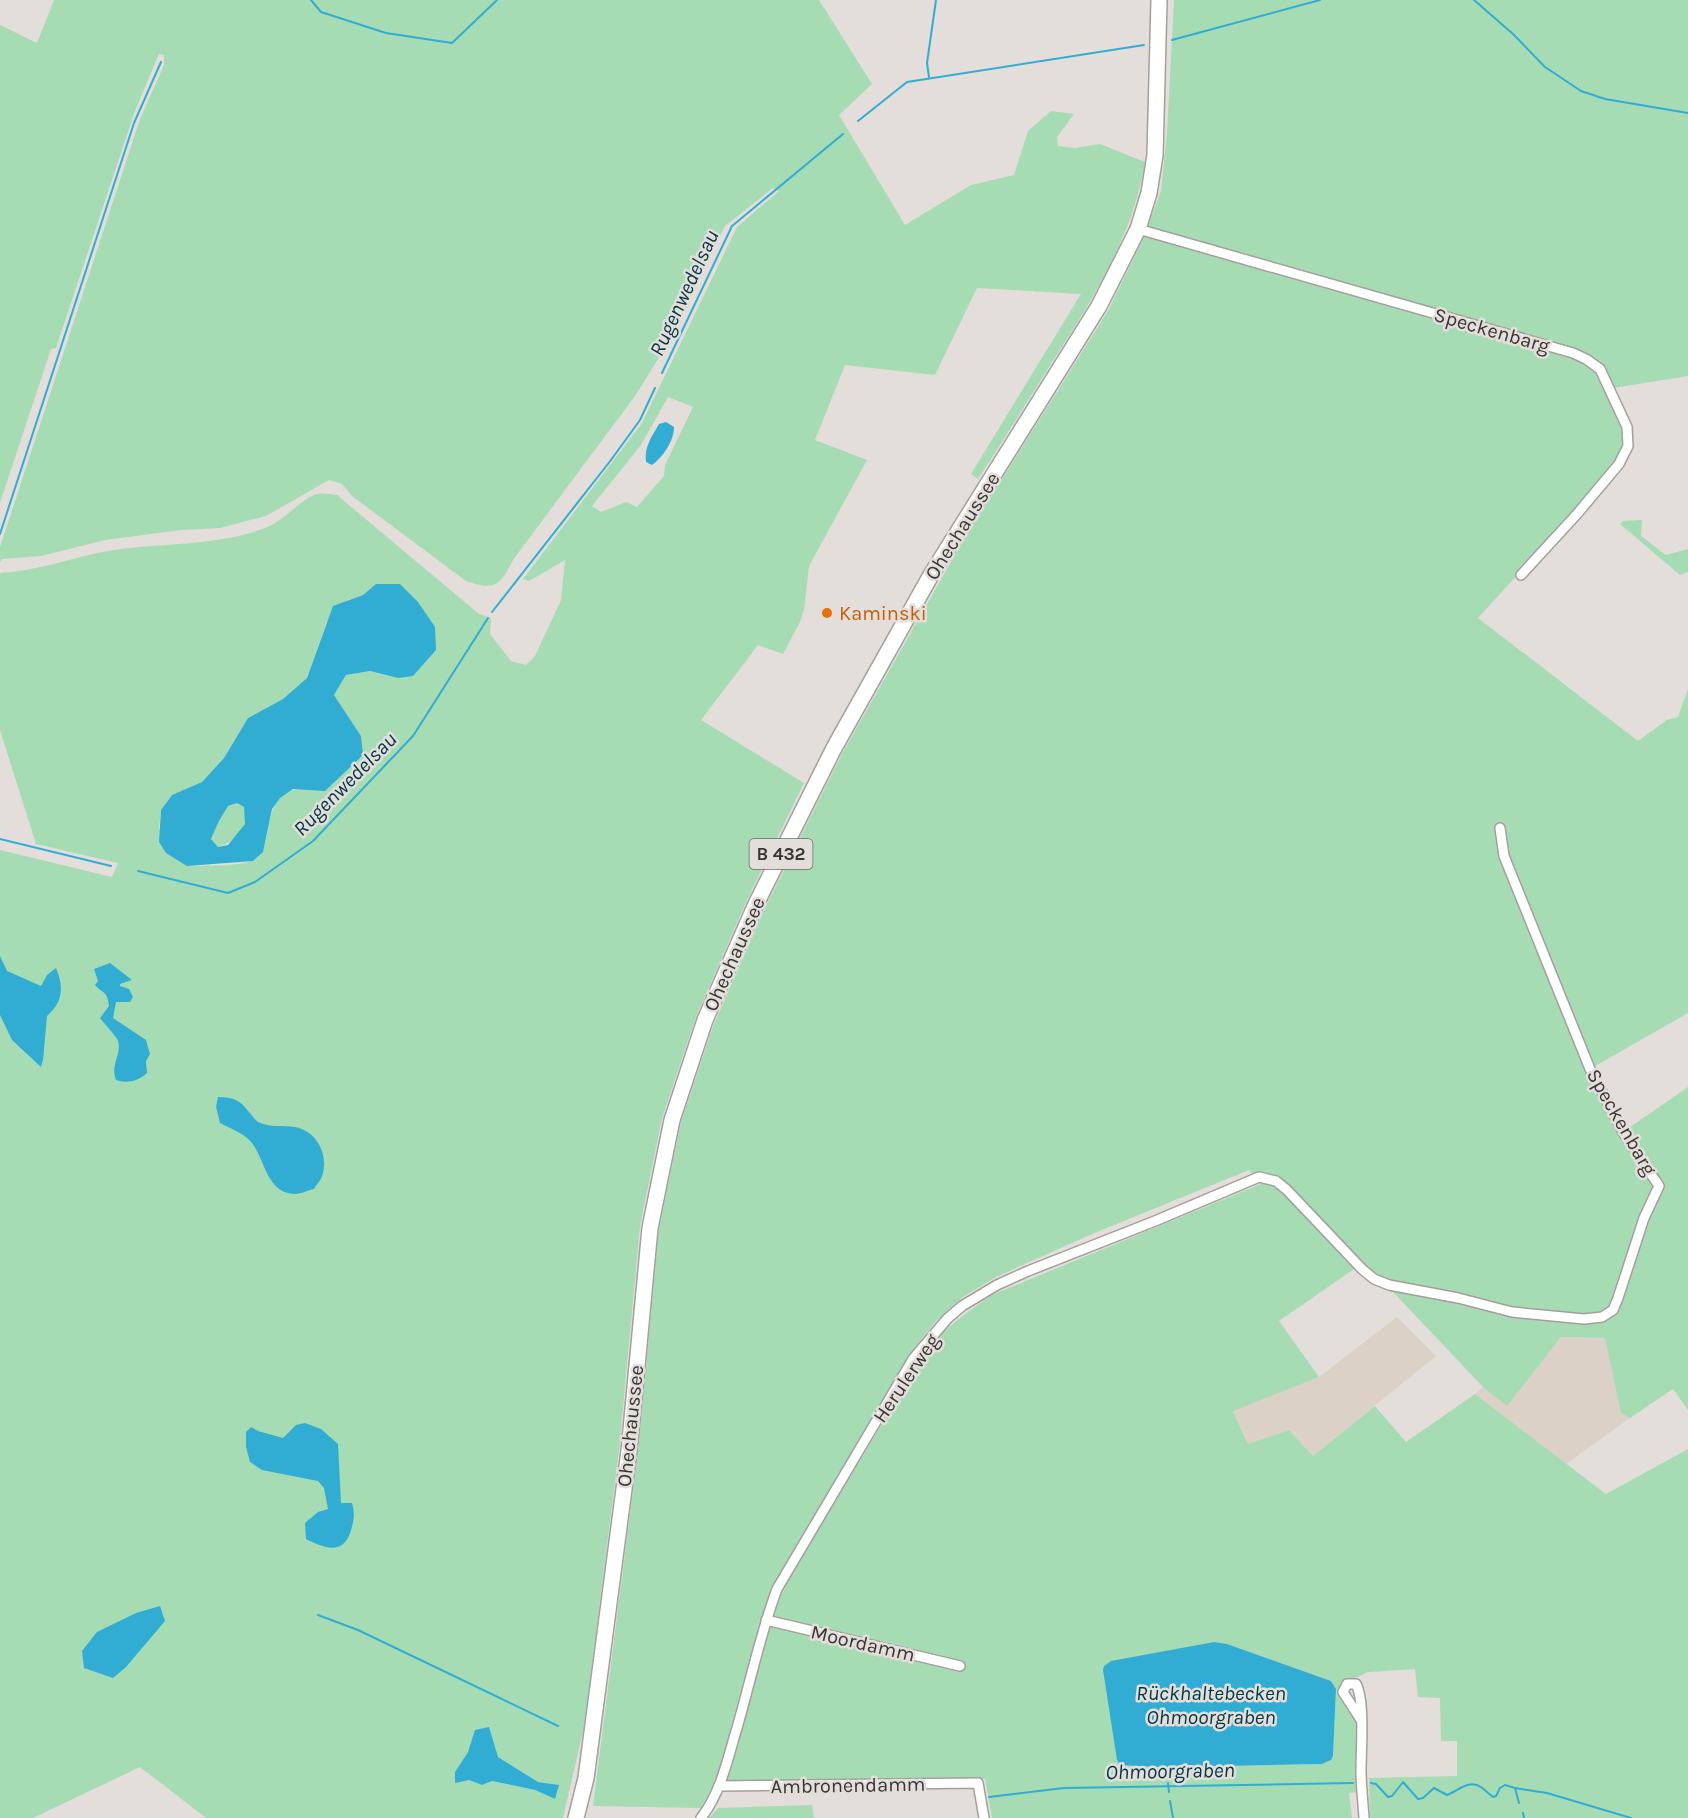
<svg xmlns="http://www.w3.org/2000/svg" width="1688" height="1818" viewBox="0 0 1688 1818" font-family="Karla,sans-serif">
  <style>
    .built { fill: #dcd1c7 }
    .green { fill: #a6dcb3; fill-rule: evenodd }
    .water { fill: #31add4; fill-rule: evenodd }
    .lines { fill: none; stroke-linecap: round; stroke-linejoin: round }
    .stream { stroke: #31add4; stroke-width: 2 }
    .street-casing { stroke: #a49f9b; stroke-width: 12 }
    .primary-casing { stroke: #a49f9b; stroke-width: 18 }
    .street { stroke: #fff; stroke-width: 9 }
    .primary { stroke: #fff; stroke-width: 15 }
    .food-dot { fill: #e8710a; stroke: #e3ded9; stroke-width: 2 }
    .labels { text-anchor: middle; stroke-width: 5; stroke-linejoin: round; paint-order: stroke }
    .shield { fill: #e3ded9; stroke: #6b6866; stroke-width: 1.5 }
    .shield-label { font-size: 18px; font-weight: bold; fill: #383634 }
    .street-label { font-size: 20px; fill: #383634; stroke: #e3ded9 }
    .food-label { font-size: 20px; fill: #c56008; stroke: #e3ded9; text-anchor: start }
    .water-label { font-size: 21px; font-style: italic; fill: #003747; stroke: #e3ded9 }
  </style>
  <rect width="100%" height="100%" fill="#e3ded9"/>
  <g class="built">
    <polygon points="1397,1317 1436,1356 1313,1456 1289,1430 1248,1444 1233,1410 1319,1377"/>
    <polygon points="1561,1337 1606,1338 1621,1413 1630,1418 1566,1464 1475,1394 1483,1387 1507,1405"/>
  </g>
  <g class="green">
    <path d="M54 0H819L872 84 839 115 905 225 971 185 1014 175 1028 131 1051 111 1074 114 1057 137 1058 146 1075 148 1100 144 1145 162C1133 236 1094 297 1054 359 1029 399 1004 439 978 479L971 474 1081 294 977 288 935 375 845 365 815 440 867 460 809 566 804 610 800 622 783 654 758 645 701 720 804 783 747 900 696 1017 662 1118 640 1226 619 1450 584 1727 563 1818H206L140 1767 33 1818H0V850L112 877 118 863 36 844 0 730V573C36 571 72 558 107 551 159 542 215 547 265 528 284 521 298 502 314 495 321 492 329 494 337 495L479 614 491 618 490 634 511 661 526 665 535 656 561 600 565 560 529 581 523 579 642 423 737 227 779 191 773 188 725 226 663 351 635 396 513 560C500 586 495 591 466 581L352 496 342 484 329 480 266 516 220 528 181 530 105 540 41 556 2 559 0 562V547L140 119 164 65V55L159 54 135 111 56 348 51 349 0 503V25L37 43ZM668 397 693 407 665 465 664 476 637 507 626 502 601 512 592 506 641 445ZM376 584 398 678 370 671 346 675 334 695 361 736 325 790C316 790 301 787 293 790 258 801 277 852 251 861 234 867 206 865 187 866L159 829 161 810 172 795 202 782 224 758 248 718 283 699 307 678 327 621 348 600 363 595ZM468 1752 498 1757 538 1782 558 1785 555 1799 535 1790 492 1781 482 1785 469 1780 455 1772Z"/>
    <path d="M1174 0H1688V376L1613 388 1624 429V445L1616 462 1575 512 1478 618 1638 741 1667 720 1678 717 1688 689V1013L1590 1069 1623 1132 1688 1087V1410L1673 1389 1630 1418 1621 1413 1605 1338 1561 1337 1507 1406 1483 1387 1393 1292 1354 1269 1279 1321 1319 1377 1233 1411 1248 1444 1289 1430 1313 1456 1375 1406 1406 1442 1475 1394 1606 1494 1688 1449V1818H1370L1369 1778 1457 1776V1741H1441L1440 1698 1418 1697 1415 1669 1368 1672 1355 1678 1344 1680 1340 1684V1695L1356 1721 1359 1792 1349 1793 1352 1818H992L985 1779 726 1782 772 1616 788 1579 933 1340 965 1314 992 1295 1261 1184 1249 1170 1092 1234 996 1277 964 1296 936 1321 915 1347 777 1578 764 1613 716 1781 701 1808 593 1806 638 1452 659 1229 681 1122 714 1024 765 908 843 752 960 546 1108 311 1144 237 1161 191 1167 133ZM1214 1642 1227 1644 1331 1681 1336 1690 1333 1756 1331 1760 1322 1764 1178 1767 1171 1769 1168 1773 1158 1767 1107 1663Z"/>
    <polygon points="1642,520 1641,536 1666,555 1688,549 1688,572 1680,575 1620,524 1623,521"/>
    <path d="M237 803 244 807C245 812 246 819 245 823 242 835 229 844 218 847L211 839 219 821 228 806Z"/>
    <polygon points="812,1805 814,1818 709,1818 718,1808"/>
  </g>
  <g class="water">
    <path d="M666 422 674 427C674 441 663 457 652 465L646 462C644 447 652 436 659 424Z"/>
    <path d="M376 584H400L418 602 435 627 436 650 413 676 398 678 370 671 346 675 334 695 361 736 363 755 325 791 293 789 280 798 272 809 263 852 253 861 187 866 166 853 159 842 161 810 172 795 202 782 224 758 248 718 283 699 307 678 333 606 363 595ZM237 803 244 807 245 824 228 845 218 847 211 839 219 821 228 806Z"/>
    <path d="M0 956 7 971 41 986 47 975 56 968C64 987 63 1002 47 1016L43 1060 41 1067 12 1040 0 1015Z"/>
    <path d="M110 963 132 980 120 984V986L129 989 133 997 130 1002H116L113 1018 146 1040 150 1054 146 1061 147 1073C138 1081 128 1084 116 1080 110 1063 122 1055 118 1041 117 1037 104 1023 100 1018L109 1006C107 990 104 995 95 985L98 981 94 969Z"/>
    <path d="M218 1097C233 1097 240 1100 249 1112 252 1115 255 1120 258 1122 270 1128 283 1125 295 1127 316 1131 328 1153 323 1173 322 1179 317 1184 314 1189 308 1190 301 1194 295 1194 267 1194 265 1160 252 1143 245 1134 230 1128 220 1123L216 1107Z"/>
    <path d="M305 1423 321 1429 338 1444 341 1503H352C355 1514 354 1520 351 1530 344 1556 324 1548 306 1539L305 1523 318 1512 328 1509 324 1488 318 1481 262 1470 250 1462 246 1447V1432L251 1427 258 1431 283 1438 296 1425Z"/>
    <polygon points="160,1606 165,1621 126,1667 113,1678 84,1668 82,1651 97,1632 136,1613"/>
    <polygon points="1214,1642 1227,1644 1331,1681 1336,1689 1333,1756 1331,1760 1322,1764 1178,1767 1171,1769 1168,1773 1158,1767 1120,1765 1117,1760 1103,1670 1104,1666 1111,1661"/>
    <polygon points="489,1727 498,1757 538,1782 559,1785 555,1799 535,1790 492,1781 482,1785 469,1780 455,1783 455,1772 468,1752 475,1730"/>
  </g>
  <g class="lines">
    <g class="stream">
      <polyline points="311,0 321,12 386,33 452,43 497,0"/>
      <polyline points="1474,0 1513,34 1545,67 1581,91 1605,99 1688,113"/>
      <polyline points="1172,40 1320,0"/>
      <polyline points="929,77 927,63 936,0"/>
      <polyline points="858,121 907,82 1144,45"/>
      <polyline points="662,373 732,226 843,134"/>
      <polyline points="0,534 134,123 161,62"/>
      <polyline points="492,612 611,460 640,420 655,388"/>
      <polyline points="0,839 111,866"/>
      <polyline points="138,871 228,893 255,882 313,841 413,736 488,618"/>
      <polyline points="318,1615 358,1630 558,1726"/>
      <polyline points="1168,1783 1169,1792"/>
      <path d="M1371 1783 1376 1784 1388 1797 1392 1796 1403 1782 1418 1799 1423 1798 1434 1788 1447 1795C1458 1791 1469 1779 1481 1787 1485 1790 1489 1794 1493 1797L1496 1796 1500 1788 1505 1785 1515 1788 1547 1793 1631 1818"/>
      <polyline points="1515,1788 1519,1803"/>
      <polyline points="989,1797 1064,1788 1353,1783"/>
      <polyline points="1170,1801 1173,1818"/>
      <polyline points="1523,1813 1524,1818"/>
    </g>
    <g class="street-casing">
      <g id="street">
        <polyline points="1138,229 1573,353 1586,359 1600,369 1627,427 1628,446 1619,464 1577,514 1521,575"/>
        <polyline points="766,1620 960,1666"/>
        <path d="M1361 1720 1343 1692 1347 1684H1356C1365 1700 1361 1749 1361 1770 1361 1786 1363 1802 1364 1818"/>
        <polyline points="719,1786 978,1783 984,1818"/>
        <path d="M701 1818C719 1795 726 1766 734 1738 749 1689 759 1637 777 1589L913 1359 947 1319 962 1306 997 1285 1028 1271 1155 1221 1259 1177 1276 1181 1287 1190 1362 1269 1374 1279 1389 1285 1458 1298 1512 1312 1584 1319 1602 1317 1613 1310 1618 1298 1644 1218 1659 1186 1623 1132 1590 1069 1504 856 1500 828"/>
      </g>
    </g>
    <g class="primary-casing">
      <polyline id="primary" points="576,1818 586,1778 629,1451 650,1228 672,1120 705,1020 756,904 834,748 931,575 1099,306 1138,229 1149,193 1155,155 1159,0"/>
    </g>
    <use href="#street" class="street"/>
    <use href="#primary" class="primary"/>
  </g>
  <circle class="food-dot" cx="827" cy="613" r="6"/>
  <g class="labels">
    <rect class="shield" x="749.5" y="839" width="63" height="30" rx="4.5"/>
    <g class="shield-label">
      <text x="781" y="860">B 432</text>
    </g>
    <g class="street-label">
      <text transform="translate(1492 330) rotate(16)" y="7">Speckenbarg</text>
      <text transform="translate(962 526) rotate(-58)" y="7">Ohechaussee</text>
      <text transform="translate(734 954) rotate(-66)" y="7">Ohechaussee</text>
      <text transform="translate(1622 1122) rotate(60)" y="7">Speckenbarg</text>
      <text transform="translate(906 1378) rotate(-56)" y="7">Herulerweg</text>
      <text transform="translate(630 1426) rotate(-84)" y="7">Ohechaussee</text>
      <text transform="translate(863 1643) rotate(13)" y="7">Moordamm</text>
      <text transform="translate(848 1785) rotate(-1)" y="7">Ambronendamm</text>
    </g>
    <g class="food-label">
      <text x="839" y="620">Kaminski</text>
    </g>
    <g class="water-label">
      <text transform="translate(684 293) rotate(-65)" y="7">Rugenwedelsau</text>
      <text transform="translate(345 784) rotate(-45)" y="7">Rugenwedelsau</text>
      <text x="1211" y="1700">Rückhaltebecken<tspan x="1211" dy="24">Ohmoorgraben</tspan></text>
      <text transform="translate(1170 1771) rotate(-1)" y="7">Ohmoorgraben</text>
    </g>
  </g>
</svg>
